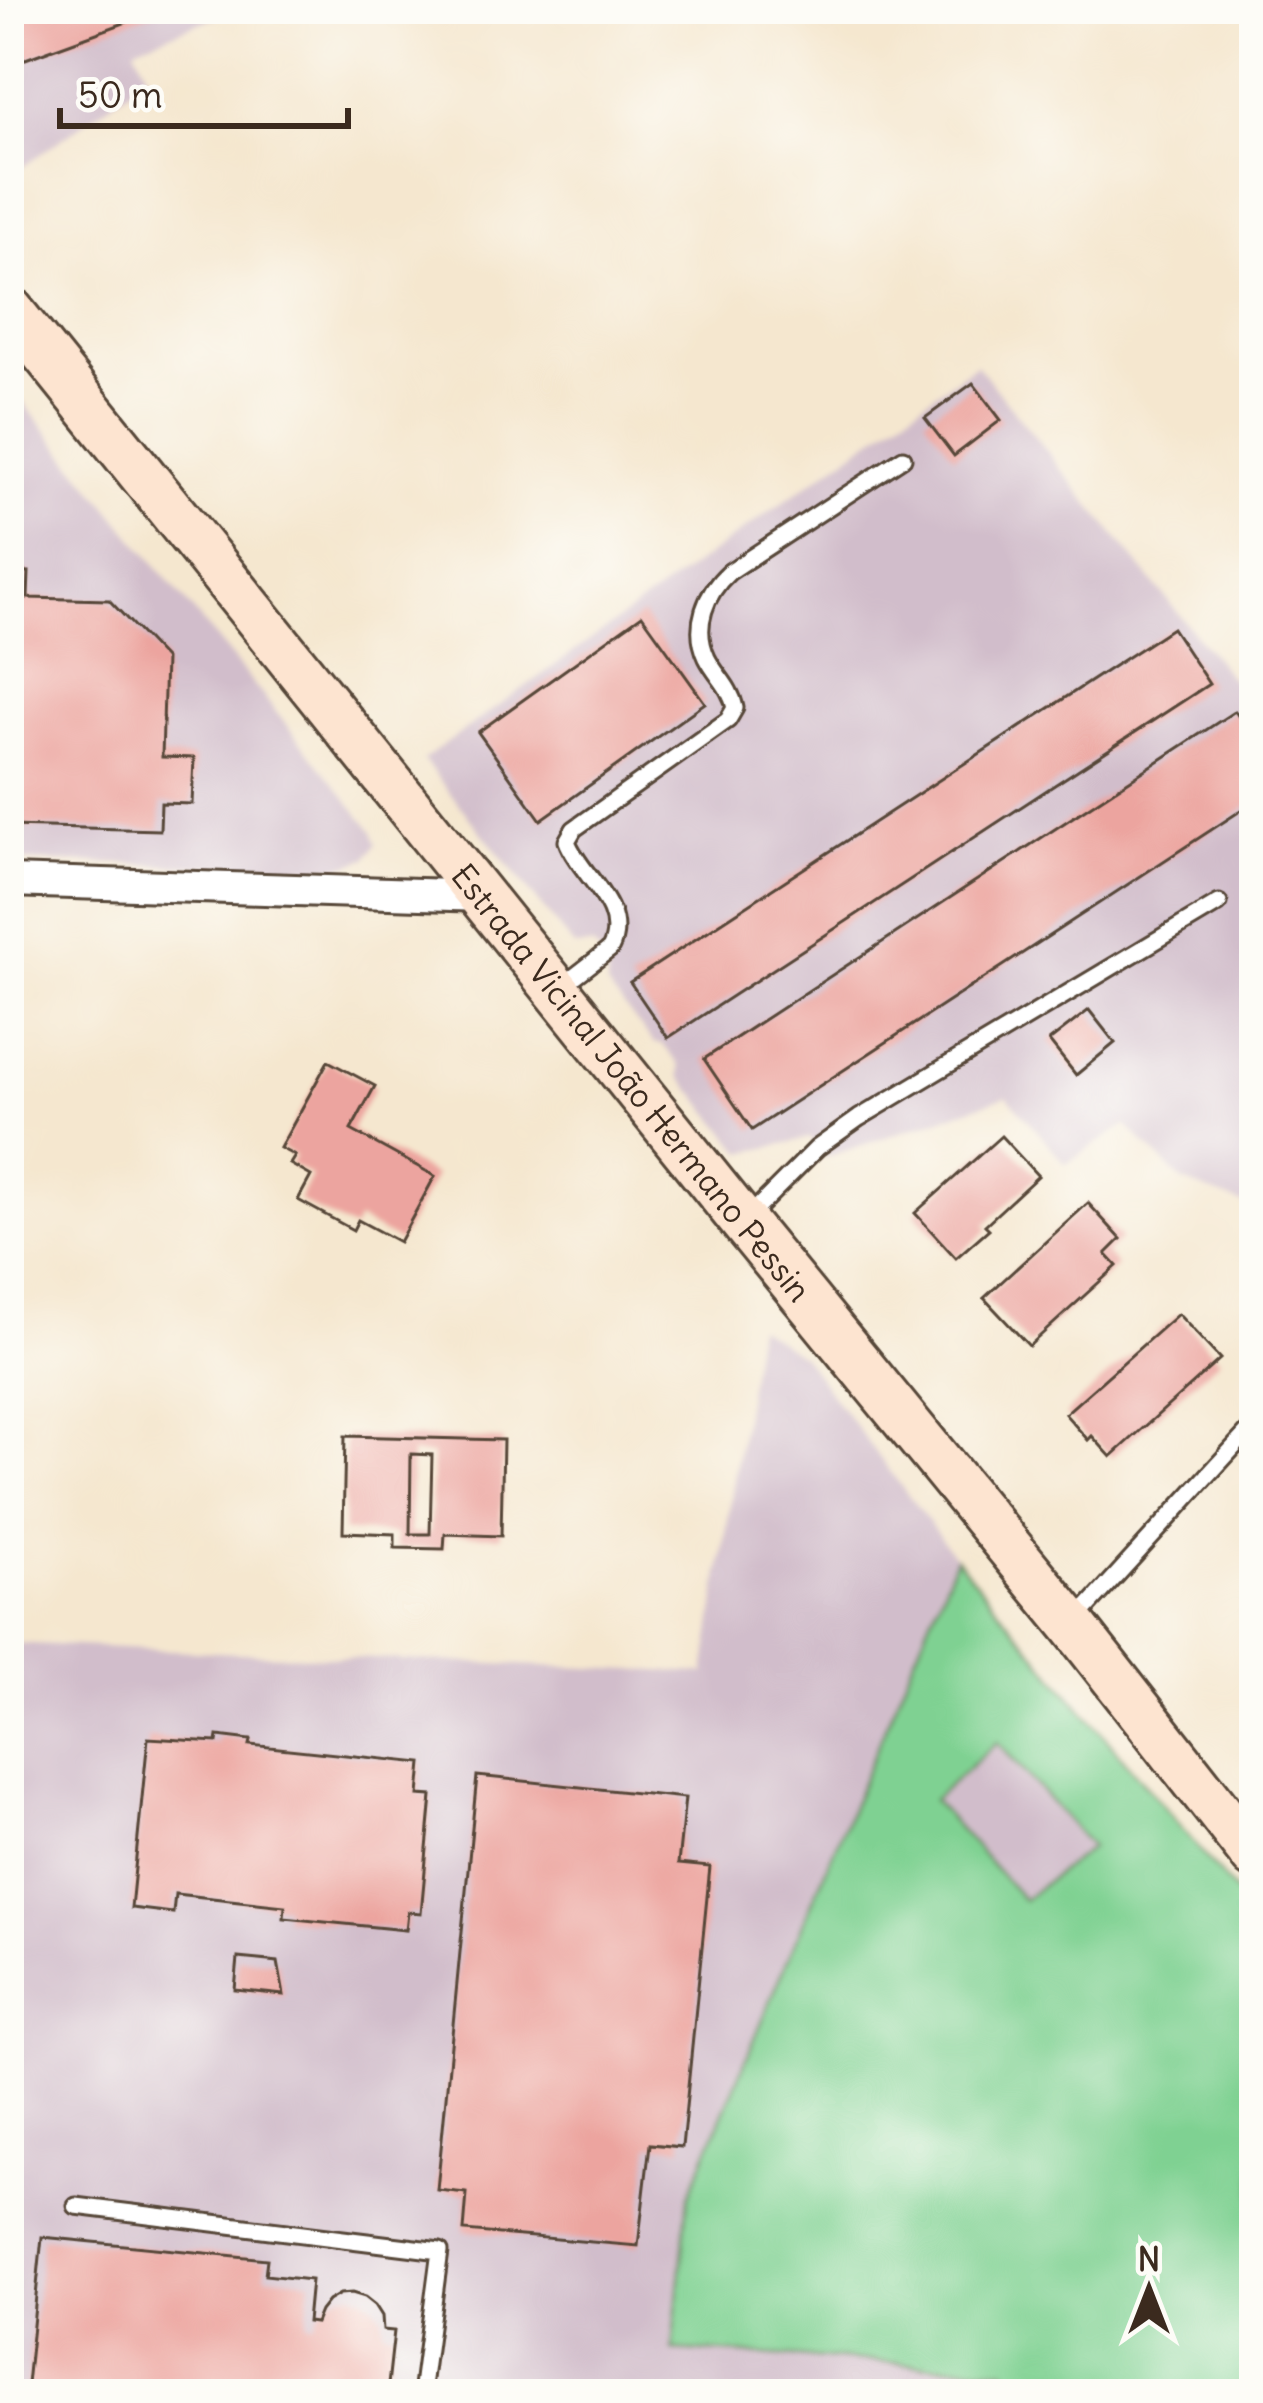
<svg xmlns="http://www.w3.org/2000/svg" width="1263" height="2403" viewBox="0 0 1263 2403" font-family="Delius,sans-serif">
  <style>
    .industrial { fill: #d1bdcb }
    .green { fill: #7fd192; stroke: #5d7e58; stroke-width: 3; fill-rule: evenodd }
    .building { fill: #eca49f; fill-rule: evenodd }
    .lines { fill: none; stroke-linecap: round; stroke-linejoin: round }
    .lane-casing { stroke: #574639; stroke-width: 21 }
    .street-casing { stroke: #574639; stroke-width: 36 }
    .secondary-casing { stroke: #574639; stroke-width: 51 }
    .lane { stroke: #fff; stroke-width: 15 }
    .street { stroke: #fff; stroke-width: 30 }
    .secondary { stroke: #fde4d0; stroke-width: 45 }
    .labels { text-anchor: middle; stroke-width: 9; stroke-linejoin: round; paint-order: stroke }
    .street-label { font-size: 33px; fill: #3b2a1e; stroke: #fdfcf7 }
  </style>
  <rect width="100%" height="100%" fill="#fdfcf7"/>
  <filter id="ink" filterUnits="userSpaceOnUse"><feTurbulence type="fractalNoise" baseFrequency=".00833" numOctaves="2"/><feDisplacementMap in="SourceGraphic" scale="24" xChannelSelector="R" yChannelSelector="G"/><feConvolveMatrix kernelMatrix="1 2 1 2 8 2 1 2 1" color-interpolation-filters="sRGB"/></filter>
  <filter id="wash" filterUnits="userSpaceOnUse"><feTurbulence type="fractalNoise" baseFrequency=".004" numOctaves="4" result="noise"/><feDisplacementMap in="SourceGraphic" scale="48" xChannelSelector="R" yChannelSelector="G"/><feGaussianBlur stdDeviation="2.7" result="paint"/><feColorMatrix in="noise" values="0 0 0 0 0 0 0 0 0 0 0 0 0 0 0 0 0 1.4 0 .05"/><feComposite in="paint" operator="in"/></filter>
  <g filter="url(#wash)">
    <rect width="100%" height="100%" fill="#f5e7cf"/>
    <g class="industrial">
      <polygon points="9,9 237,9 135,47 148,76 9,177"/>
      <polygon points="976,364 1254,707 1254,1208 1183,1182 1126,1125 1066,1164 1007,1096 824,1158 810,1138 744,1153 680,1076 680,1066 663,1045 654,1043 607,987 608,965 593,946 574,947 423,760"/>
      <polygon points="9,385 373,831 377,844 367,858 351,864 325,869 9,861"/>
      <polygon points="757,1326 802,1356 956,1558 688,2197 674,2350 1007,2369 1005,2394 9,2394 9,1643 705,1673"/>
      <polygon points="998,1742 1091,1847 1023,1901 933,1799"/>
    </g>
    <path class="green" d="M956 1558 1254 1915V2394H1005L1006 2369 673 2350 688 2198ZM997 1742 1091 1847 1023 1900 933 1800Z"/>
    <g id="blocks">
      <g class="building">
        <polygon points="9,9 160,9 160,10 9,65"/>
        <polygon points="973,383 1001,420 954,456 925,418"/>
        <polygon points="9,571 29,572 28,598 109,600 165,659 162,757 194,758 192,804 161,803 160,830 9,826"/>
        <polygon points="642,615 705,703 541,820 478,732"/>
        <polygon points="1172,628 1209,684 668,1038 630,982"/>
        <polygon points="1235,711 1254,740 1254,802 752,1130 704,1059"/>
        <polygon points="1089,1010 1115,1043 1076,1075 1049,1041"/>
        <polygon points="328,1061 375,1086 351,1130 435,1176 399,1242 358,1220 353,1230 298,1200 311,1176 290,1164 295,1156 280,1148"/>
        <polygon points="1001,1136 1038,1176 985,1225 989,1229 956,1258 915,1213"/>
        <polygon points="1088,1203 1121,1239 1106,1254 1117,1266 1029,1346 984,1298"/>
        <polygon points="1178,1314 1220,1359 1111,1457 1092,1436 1088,1440 1065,1414"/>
        <path d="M345 1436 503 1440 501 1536 445 1534 444 1549 395 1548V1534L343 1532ZM411 1454 432 1455 430 1534H410Z"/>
        <polygon points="218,1736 251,1740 250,1745 422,1763 419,1795 432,1796 421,1913 408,1912 406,1930 284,1918 285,1906 175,1894 173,1913 131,1908 148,1738 217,1742"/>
        <polygon points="477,1776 685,1798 678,1864 710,1867 682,2147 650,2144 638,2246 464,2231 467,2193 437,2190"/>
        <polygon points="238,1958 278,1962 284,1995 235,1990"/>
        <polygon points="42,2237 267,2259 265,2275 311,2280 307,2322 315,2323 320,2311 328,2301 340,2294 352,2293 365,2297 375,2305 382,2316 383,2330 394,2331 387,2394 306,2394 261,2390 272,2394 219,2394 123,2384 122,2389 139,2387 157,2394 26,2394"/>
      </g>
    </g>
  </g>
  <g filter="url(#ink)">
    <use href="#blocks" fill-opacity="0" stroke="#574639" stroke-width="3"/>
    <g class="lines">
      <g class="lane-casing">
        <g id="lane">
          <path d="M561 987 610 949C631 908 580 876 567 841L574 829 728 720 735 708C731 687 716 676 707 658 692 626 706 593 729 572L903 458"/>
          <polyline points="745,1220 817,1148 859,1118 1219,903"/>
          <polyline points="1074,1622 1254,1425"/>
          <polyline points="76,2206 440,2251 421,2394"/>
        </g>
      </g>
      <g class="street-casing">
        <polyline id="street" points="9,881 483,896"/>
      </g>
      <g class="secondary-casing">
        <g id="secondary">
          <path id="s1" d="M9 309 743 1222 1072 1624 1254 1856"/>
        </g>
      </g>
      <use href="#lane" class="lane"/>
      <use href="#street" class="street"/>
      <use href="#secondary" class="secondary"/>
    </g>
  </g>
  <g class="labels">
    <g class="street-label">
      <text dy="12" stroke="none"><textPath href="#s1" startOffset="993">Estrada Vicinal João Hermano Pessin</textPath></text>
    </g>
  </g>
  <rect width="1263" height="2403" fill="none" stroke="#fdfcf7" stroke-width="48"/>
  <g transform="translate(1149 2289)" stroke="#fdfcf7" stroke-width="9" paint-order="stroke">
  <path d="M0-9L21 45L0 30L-21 45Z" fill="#3b2a1e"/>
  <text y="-18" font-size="33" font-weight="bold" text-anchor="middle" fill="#3b2a1e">N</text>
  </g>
  <path d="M60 108v18h288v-18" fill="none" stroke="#3b2a1e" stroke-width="6"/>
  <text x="78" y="108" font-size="36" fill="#3b2a1e" stroke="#fdfcf7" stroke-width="9" paint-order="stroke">50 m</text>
</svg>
